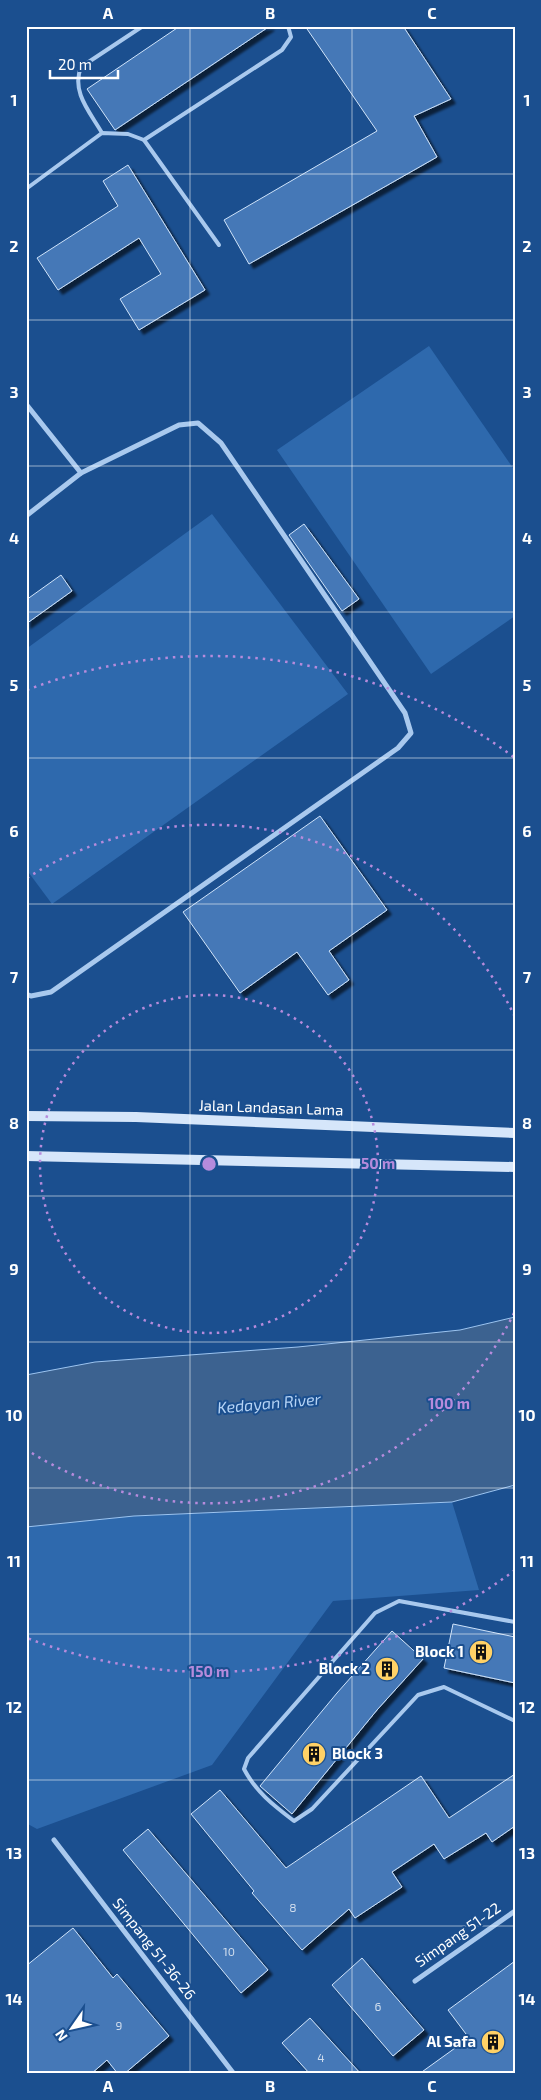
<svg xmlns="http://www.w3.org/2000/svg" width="541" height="2100" viewBox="0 0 541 2100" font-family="'Exo 2',sans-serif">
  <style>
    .green { fill: #2e69ad }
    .water { fill: #3c6290; stroke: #9cc4f0 }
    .building { fill: #4478b7; stroke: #cfe3fa; filter: url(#shadow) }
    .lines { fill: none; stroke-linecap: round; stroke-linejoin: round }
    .lane { stroke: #a9c9ee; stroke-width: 4 }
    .street { stroke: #a9c9ee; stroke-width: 5 }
    .secondary { stroke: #d6e6fa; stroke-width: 10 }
    .grid { fill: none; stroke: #fff; stroke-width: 1; stroke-opacity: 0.55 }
    .ring { fill: none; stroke: #b68bdc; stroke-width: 2.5; stroke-dasharray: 2.5 5 }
    .labels { text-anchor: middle; stroke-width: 4; stroke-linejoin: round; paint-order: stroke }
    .number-label { font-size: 12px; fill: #d0dded }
    .street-label { font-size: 15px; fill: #fff; stroke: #1b4f8f }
    .poi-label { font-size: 15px; font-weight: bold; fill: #fff; stroke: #1b4f8f; text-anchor: end }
    .water-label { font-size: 16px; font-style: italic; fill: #b5d3f5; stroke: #1b4f8f }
    .centre { fill: #b68bdc; stroke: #1b4f8f; stroke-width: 2.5 }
    .ring-label { font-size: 15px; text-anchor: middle; font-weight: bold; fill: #b68bdc; stroke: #1b4f8f; stroke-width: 4; stroke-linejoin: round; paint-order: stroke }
    .neatline { fill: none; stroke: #fff; stroke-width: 2 }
    .grid-label { font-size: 16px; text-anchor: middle; font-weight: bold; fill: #fff }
  </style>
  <defs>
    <filter id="shadow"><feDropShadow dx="4.5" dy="4.5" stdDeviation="1" flood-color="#0009"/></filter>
  </defs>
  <rect width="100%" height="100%" fill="#1b4f8f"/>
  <g class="green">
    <polygon points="429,346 515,471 515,616 431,674 277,450"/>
    <polygon points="212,514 348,694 52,904 26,869 26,649"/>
    <polygon points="452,1502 479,1590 333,1601 212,1765 37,1829 26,1823 26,1527 134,1516"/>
  </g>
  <polygon class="water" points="515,1317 515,1485 452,1502 134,1516 26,1527 26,1375 95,1362 298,1347 460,1330"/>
  <g class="building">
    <polygon points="180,26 270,26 115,130 87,89"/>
    <polygon points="305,26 403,26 451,99 414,116 437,157 249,264 224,220 377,131"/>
    <polygon points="128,165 205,290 139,330 120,299 161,274 139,238 58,290 37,258 118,206 103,181"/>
    <polygon points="304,524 359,599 342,611 289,535"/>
    <polygon points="61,575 72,591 26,624 26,600"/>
    <polygon points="320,816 387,910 329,951 349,980 328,995 297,952 240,993 183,912"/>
    <polygon points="453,1624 515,1637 515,1683 444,1668"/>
    <polygon points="392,1631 423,1659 377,1710 292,1814 260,1786 337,1693"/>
    <polygon points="515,1774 515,1826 492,1842 486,1833 444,1859 434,1844 392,1872 402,1887 355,1918 349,1909 302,1950 252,1893 254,1891 191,1814 220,1790 286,1868 421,1776 449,1818"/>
    <polygon points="148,1829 268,1970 241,1993 123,1850"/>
    <polygon points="73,1928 113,1978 117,1974 169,2036 124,2074 118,2074 107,2060 91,2074 26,2074 26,1966"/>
    <polygon points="362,1958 424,2030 393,2056 332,1985"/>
    <polygon points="515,1961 515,2074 419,2074 469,2038 448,2010"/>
    <polygon points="310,2018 361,2074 310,2074 282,2043"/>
  </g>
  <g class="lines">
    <g class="lane">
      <path d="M102 133C90 112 71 92 81 67L143 26"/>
      <polyline points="144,140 282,50 291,37 288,26"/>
      <polyline points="26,189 102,133 128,134 144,140 219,245"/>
      <path d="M515 1622 399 1601 375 1613 248 1758 244 1769C256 1792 273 1805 294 1821L312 1809 418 1695 444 1687 515 1721"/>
    </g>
    <g class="street">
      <polyline points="26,404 81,473"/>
      <polyline points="26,516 81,473 179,425 198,423 221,443 405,713 411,733 398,748 51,992 31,996 26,994"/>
      <polyline points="54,1840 234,2074"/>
      <polyline points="415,1981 515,1911"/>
    </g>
    <g class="secondary">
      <polyline points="26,1116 136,1117 515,1133"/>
      <polyline points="26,1156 515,1167"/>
    </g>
  </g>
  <path class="grid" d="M190 26V2074M352 26V2074M26 174H515M26 320H515M26 466H515M26 612H515M26 758H515M26 904H515M26 1050H515M26 1196H515M26 1342H515M26 1488H515M26 1634H515M26 1780H515M26 1926H515"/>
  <g class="ring">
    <circle cx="209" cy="1164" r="169"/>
    <path d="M514 1313A339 339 0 0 1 27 1450M27 878A339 339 0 0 1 514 1015"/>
    <path d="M515 1570A508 508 0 0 1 27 1638M27 690A508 508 0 0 1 515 758"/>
  </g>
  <defs>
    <g id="building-disc" transform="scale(1.25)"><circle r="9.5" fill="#ffd166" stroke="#1b4f8f"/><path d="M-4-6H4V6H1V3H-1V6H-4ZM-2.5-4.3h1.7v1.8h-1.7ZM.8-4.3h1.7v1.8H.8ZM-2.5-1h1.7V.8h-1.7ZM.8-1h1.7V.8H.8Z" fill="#111"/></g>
  </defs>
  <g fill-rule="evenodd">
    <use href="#building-disc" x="481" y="1652"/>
    <use href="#building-disc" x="387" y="1669"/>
    <use href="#building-disc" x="314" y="1754"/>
    <use href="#building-disc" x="493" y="2042"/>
  </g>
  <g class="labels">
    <g class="number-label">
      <text x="293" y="1912">8</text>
      <text x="229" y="1956">10</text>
      <text x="378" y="2011">6</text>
      <text x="119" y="2030">9</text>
      <text x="321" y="2062">4</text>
    </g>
    <g class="street-label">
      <text transform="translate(271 1108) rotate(2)" y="5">Jalan Landasan Lama</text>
      <text transform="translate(458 1935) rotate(-35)" y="5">Simpang 51-22</text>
      <text transform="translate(154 1949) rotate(52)" y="5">Simpang 51-36-26</text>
    </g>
    <g class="poi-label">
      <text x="464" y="1657">Block 1</text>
      <text x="370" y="1674">Block 2</text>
      <text x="332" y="1759" text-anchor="start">Block 3</text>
      <text x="476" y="2047">Al Safa</text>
    </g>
    <g class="water-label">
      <text transform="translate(269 1403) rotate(-5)" y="6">Kedayan River</text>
    </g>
  </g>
  <circle cx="209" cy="1164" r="8" class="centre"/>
  <g class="ring-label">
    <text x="378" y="1169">50 m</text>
    <text x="449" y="1409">100 m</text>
    <text x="209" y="1677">150 m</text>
  </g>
  <rect width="541" height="2100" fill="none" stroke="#1b4f8f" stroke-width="55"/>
  <g transform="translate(72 2028) rotate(236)" stroke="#1b4f8f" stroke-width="4" paint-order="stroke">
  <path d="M0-4L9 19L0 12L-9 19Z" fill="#ffffff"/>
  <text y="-8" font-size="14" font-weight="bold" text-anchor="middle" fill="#ffffff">N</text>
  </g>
  <path d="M50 70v8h68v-8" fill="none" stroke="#ffffff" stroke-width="2.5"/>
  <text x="58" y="70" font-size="15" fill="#ffffff" stroke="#1b4f8f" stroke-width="4" paint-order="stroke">20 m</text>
  <rect x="28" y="28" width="486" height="2044" class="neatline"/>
  <g class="grid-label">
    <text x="108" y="19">A</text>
    <text x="270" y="19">B</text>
    <text x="432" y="19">C</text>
    <text x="14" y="106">1</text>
    <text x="527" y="106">1</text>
    <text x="14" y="252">2</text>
    <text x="527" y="252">2</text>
    <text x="14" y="398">3</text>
    <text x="527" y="398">3</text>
    <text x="14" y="544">4</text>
    <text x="527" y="544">4</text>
    <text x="14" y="691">5</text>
    <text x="527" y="691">5</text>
    <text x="14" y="837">6</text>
    <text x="527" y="837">6</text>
    <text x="14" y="983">7</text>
    <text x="527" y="983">7</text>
    <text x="14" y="1129">8</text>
    <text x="527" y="1129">8</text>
    <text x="14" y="1275">9</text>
    <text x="527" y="1275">9</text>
    <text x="14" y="1421">10</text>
    <text x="527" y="1421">10</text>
    <text x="14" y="1567">11</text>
    <text x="527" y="1567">11</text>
    <text x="14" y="1713">12</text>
    <text x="527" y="1713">12</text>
    <text x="14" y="1859">13</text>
    <text x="527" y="1859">13</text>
    <text x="14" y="2005">14</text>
    <text x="527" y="2005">14</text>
    <text x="108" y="2092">A</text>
    <text x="270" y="2092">B</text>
    <text x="432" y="2092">C</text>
  </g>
</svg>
